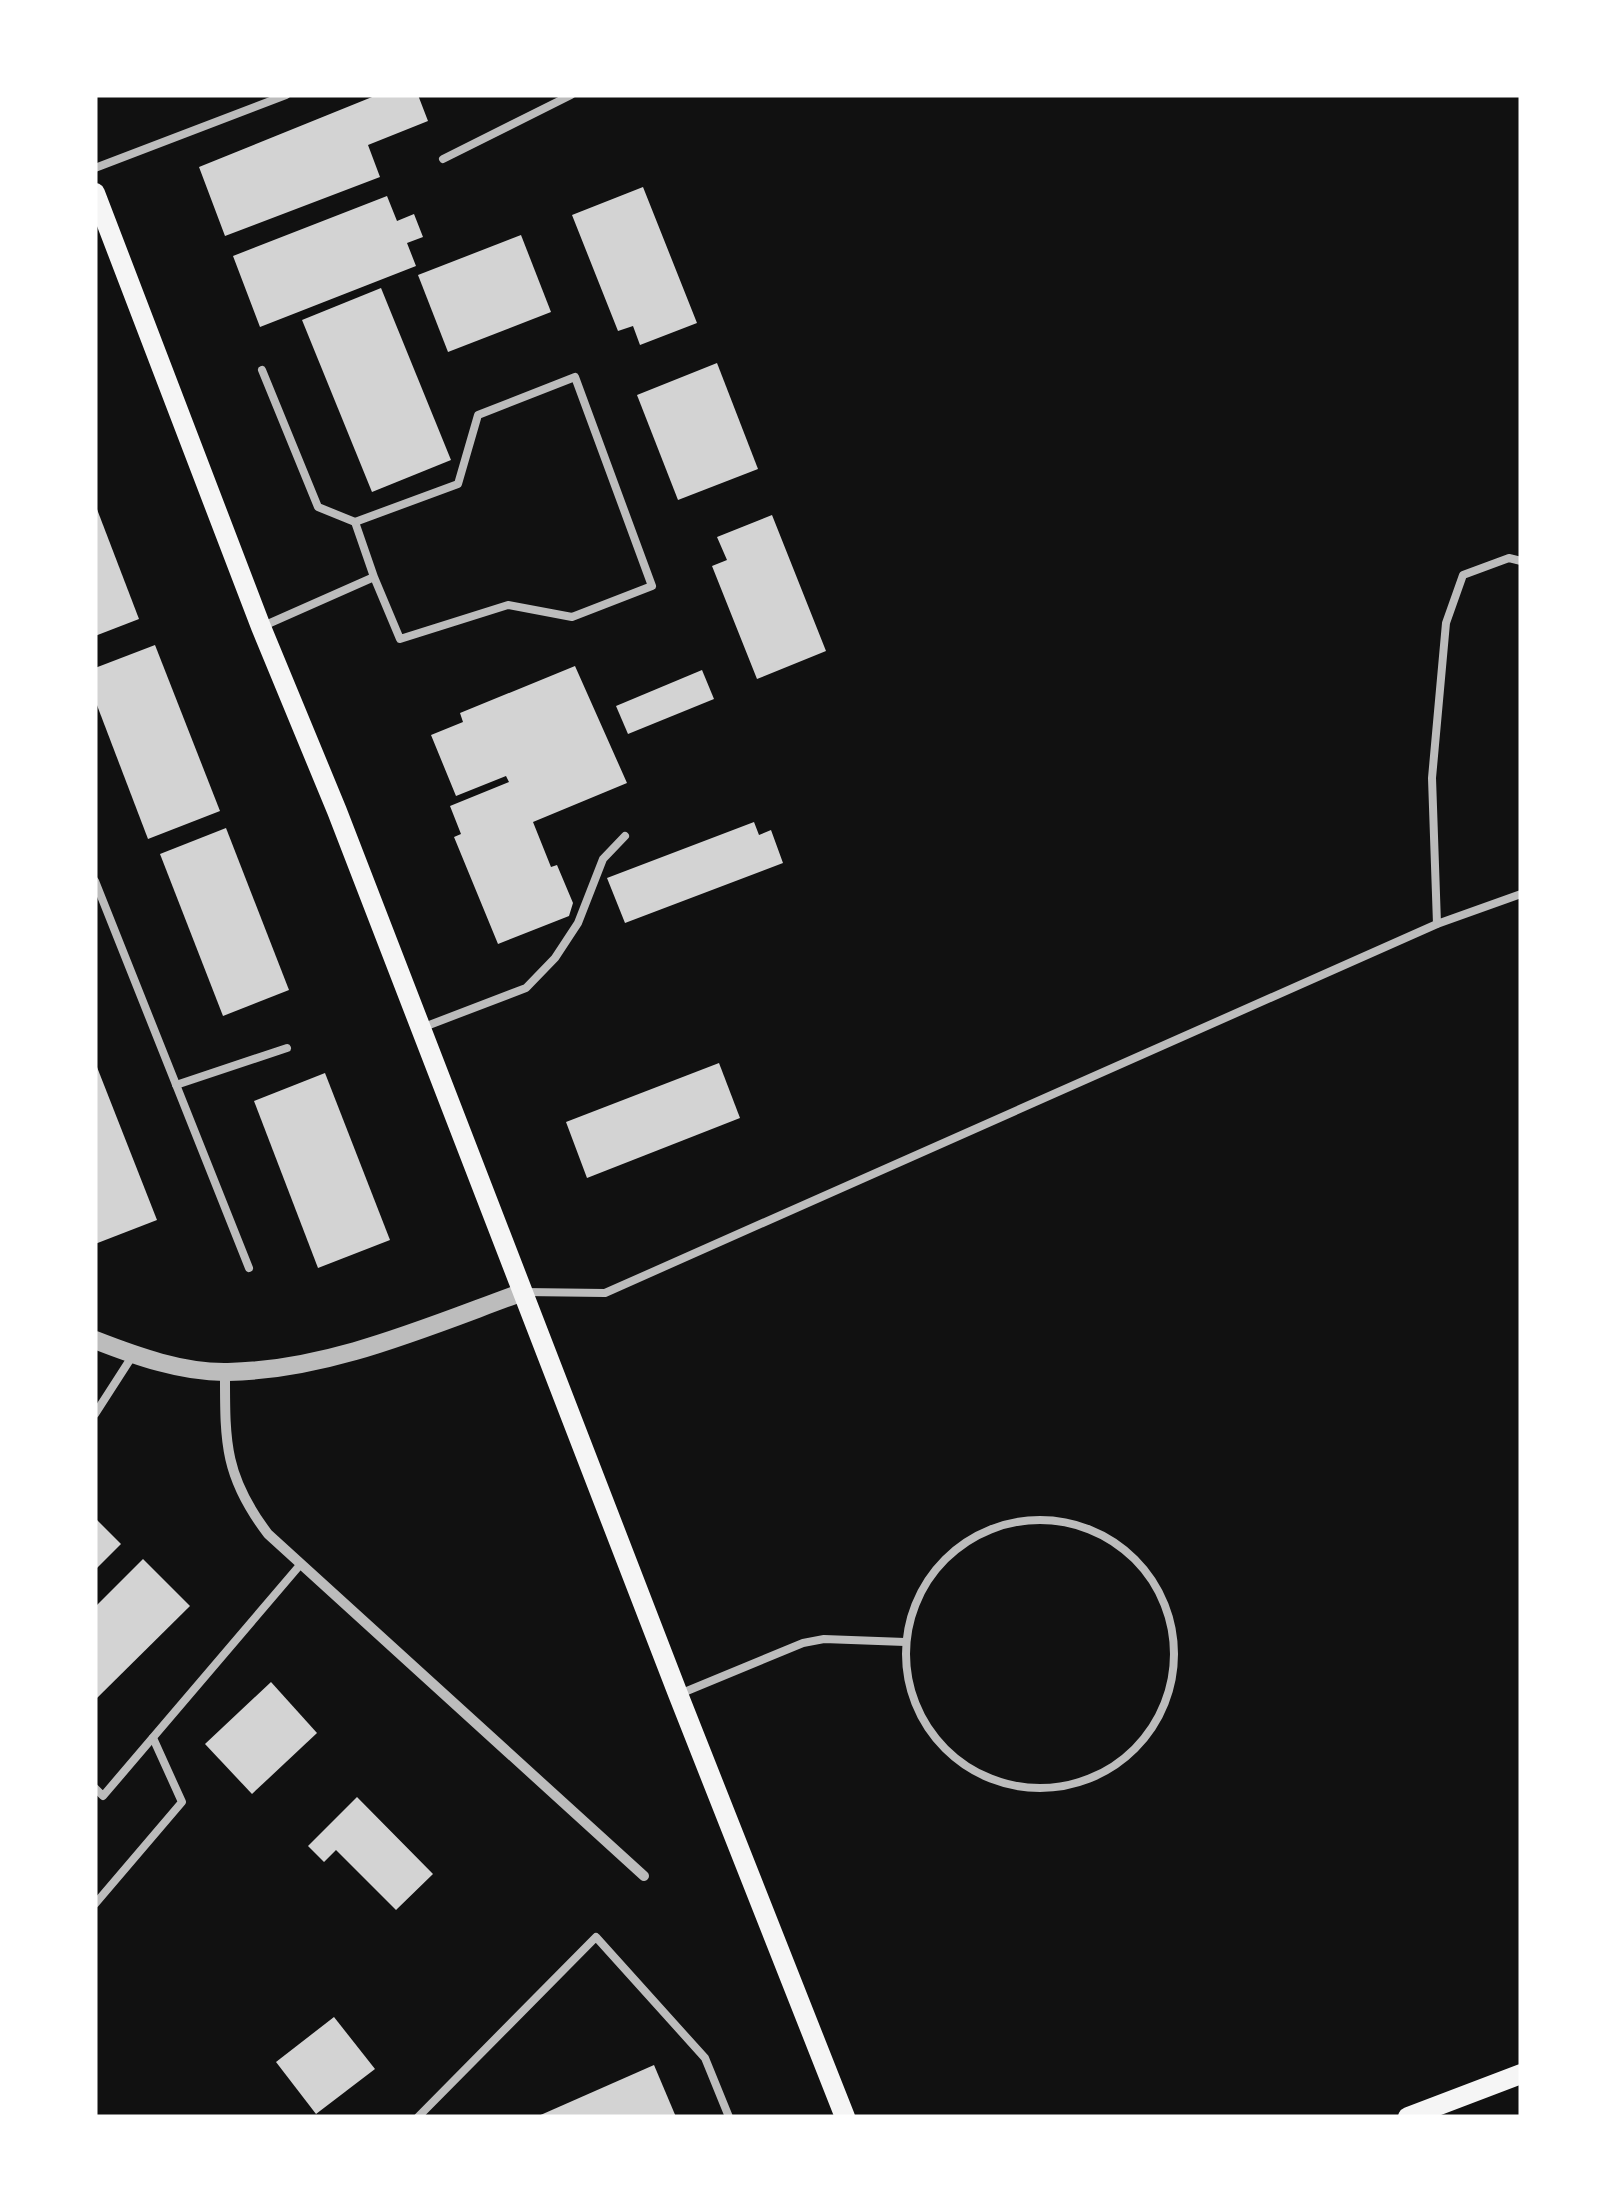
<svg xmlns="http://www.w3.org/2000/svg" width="1616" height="2212" viewBox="0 0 1616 2212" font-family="'Crimson Pro',serif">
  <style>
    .building { fill: #d3d3d3 }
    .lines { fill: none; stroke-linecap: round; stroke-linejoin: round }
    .service { stroke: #bcbcbc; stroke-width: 8 }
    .minor { stroke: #bcbcbc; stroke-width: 10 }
    .tertiary { stroke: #bcbcbc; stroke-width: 18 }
    .secondary { stroke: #f5f5f5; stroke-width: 20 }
  </style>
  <rect width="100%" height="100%" fill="#111"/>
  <g class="building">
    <polygon points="377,95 418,95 428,121 368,145 380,177 225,236 199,167"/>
    <polygon points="643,187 697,323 640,345 633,326 618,331 572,215"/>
    <polygon points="387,196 397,221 414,214 423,237 407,243 416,266 260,327 233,256"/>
    <polygon points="521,235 551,312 448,352 418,275"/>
    <polygon points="381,288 451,460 372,492 302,320"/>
    <polygon points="717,363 758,469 678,500 637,395"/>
    <polygon points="95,504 139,619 95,636"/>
    <polygon points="772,515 826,651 757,679 712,566 727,560 717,537"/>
    <polygon points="155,645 220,811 148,839 95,700 95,668"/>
    <polygon points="575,666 627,783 533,822 551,867 557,865 573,903 569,916 498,944 454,837 461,834 450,806 509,782 506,776 456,796 431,735 463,722 460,713"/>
    <polygon points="702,670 714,699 628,734 616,706"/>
    <polygon points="754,822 759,835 771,830 783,863 625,923 607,878"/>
    <polygon points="226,828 289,990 223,1016 160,854"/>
    <polygon points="95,1062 157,1220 95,1244"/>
    <polygon points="719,1063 740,1118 587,1178 566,1122"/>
    <polygon points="325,1073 390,1240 318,1268 254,1101"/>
    <polygon points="95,1518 121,1544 95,1570"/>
    <polygon points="143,1559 190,1606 95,1700 95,1607"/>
    <polygon points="271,1682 317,1733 252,1794 205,1744"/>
    <polygon points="357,1797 433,1874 396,1910 336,1850 324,1862 308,1846"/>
    <polygon points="334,2017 375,2069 316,2114 276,2062"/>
    <polygon points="654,2065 676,2117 536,2117"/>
  </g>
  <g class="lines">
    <g class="service">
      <polyline points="443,159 571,95"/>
      <polyline points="95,168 286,95"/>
      <polyline points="262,370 318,507 355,522"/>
      <polyline points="261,627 374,577 355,522 458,484 478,415 575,377 652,586 572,617 508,605 400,639 374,577"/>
      <polyline points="95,881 249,1268"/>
      <polyline points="1437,924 1432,778 1446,623 1463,575 1509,558 1521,561"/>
      <polyline points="424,1027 526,988 555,958 578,923 603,859 625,836"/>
      <polyline points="176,1085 287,1048"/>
      <polyline points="524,1292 605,1293 1437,924 1521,894"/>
      <polyline points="95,1414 133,1355"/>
      <circle cx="1040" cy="1654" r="134"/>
      <polyline points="682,1693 803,1643 824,1639 905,1642"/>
      <polyline points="95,1788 103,1796 300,1565"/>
      <polyline points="95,1904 182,1802 153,1738"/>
      <polyline points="418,2117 596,1937 705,2058 729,2117"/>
    </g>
    <path class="minor" d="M225 1372C225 1442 224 1476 268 1534L644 1876"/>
    <path class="tertiary" d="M95 1340C136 1356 183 1373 228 1372 330 1370 429 1326 523 1292"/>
    <g class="secondary">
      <polyline points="95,193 261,627 337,811 678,1694 845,2117"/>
      <polyline points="1408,2117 1521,2074"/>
    </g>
  </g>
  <rect width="1616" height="2212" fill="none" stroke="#ffffff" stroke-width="195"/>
</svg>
